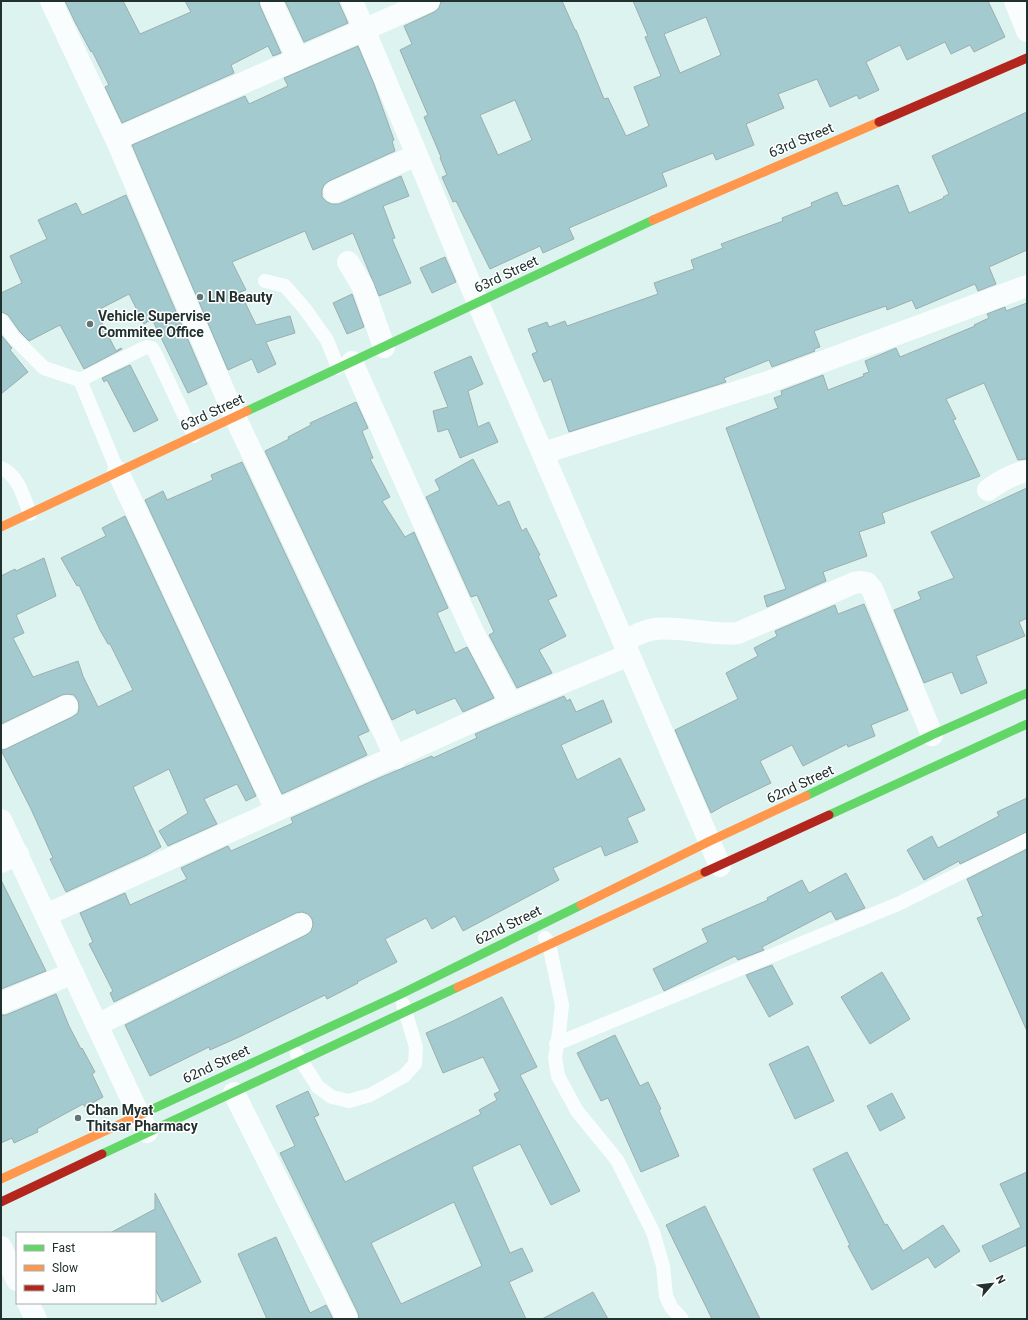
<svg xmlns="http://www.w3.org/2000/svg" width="1028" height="1320" viewBox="0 0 1028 1320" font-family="Roboto,sans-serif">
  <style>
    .building { fill: #a3cacf; stroke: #9caeae; fill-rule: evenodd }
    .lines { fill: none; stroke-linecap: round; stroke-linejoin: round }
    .lane { stroke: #fafdfd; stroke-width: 14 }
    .street { stroke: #fafdfd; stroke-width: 22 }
    .fast { stroke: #63d668; stroke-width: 9 }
    .slow { stroke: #ff974d; stroke-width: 9 }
    .jam { stroke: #b3261e; stroke-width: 9 }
    .poi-dot { fill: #627572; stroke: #fff; stroke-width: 1.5 }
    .labels { text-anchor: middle; stroke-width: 3; stroke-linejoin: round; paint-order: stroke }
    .street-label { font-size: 14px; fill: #21312e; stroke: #fff }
    .poi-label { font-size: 14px; font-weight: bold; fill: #21312e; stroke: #fff; text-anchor: start }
  </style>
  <rect width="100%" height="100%" fill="#dcf3ef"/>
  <g class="building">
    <polygon points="65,1 123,1 140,34 191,12 185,1 259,1 260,6 281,53 273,56 268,46 231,65 234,73 122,123 105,87 109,85 92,51 91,52 75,22"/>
    <polygon points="285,1 338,1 348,23 304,42"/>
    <path d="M441 1H562L575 30H576L604 99 608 98 626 136 649 126 634 87 661 76 645 37 648 36 633 1H988L1005 37 974 52 970 45 951 54 945 42 907 60 900 45 866 62 879 90 859 99 857 95 830 107 817 79 778 94 784 108 746 124 754 145 716 160 713 153 662 173 667 186 569 228 574 239 543 253 540 246 490 269 456 201 453 202 442 177 447 175 440 158 441 157 424 117 428 115 400 50 412 44 404 26 434 12 439 8ZM706 17 721 55 680 73 664 34ZM515 100 532 140 498 155 480 115Z"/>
    <polygon points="358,46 374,84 394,140 392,141 395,151 329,181 324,185 322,190 322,197 327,202 332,204 339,204 401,176 409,196 383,206 395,238 392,239 411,283 379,296 353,233 313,250 305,231 232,262 246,290 240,292 256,325 290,316 295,333 266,342 276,364 258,373 252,359 228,370 132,145 245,96 249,104 288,86 284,78"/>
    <polygon points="1027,112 1027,250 989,267 996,284 978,291 975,284 916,309 912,300 887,310 886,306 848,319 814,331 820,347 814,349 815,351 772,367 769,360 724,378 726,382 569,432 551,379 544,382 532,354 537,352 528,329 547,322 549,327 565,321 567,326 658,294 654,283 694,269 691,260 723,248 721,244 783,221 782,218 812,206 811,203 837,192 843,206 845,205 845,206 898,185 909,213 944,198 943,197 949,194 932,156"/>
    <polygon points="126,195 207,384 188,393 152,319 144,324 129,294 96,311 116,351 121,348 122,349 84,369 60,325 29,341 20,332 8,315 1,312 1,293 22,283 10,256 47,239 38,220 76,203 82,215"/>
    <polygon points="445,257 456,282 432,293 420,268"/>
    <polygon points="352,294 364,327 347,334 333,303"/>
    <polygon points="1027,303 1027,459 1018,460 984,383 946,399 956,419 953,420 980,476 882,513 885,523 859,532 867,556 823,572 826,581 767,607 764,596 786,589 726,428 778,408 774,398 782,395 781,391 823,375 828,390 864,376 863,374 869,372 865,361 896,348 900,357 975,326 974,325 989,318 987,314 1005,307 1006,311"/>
    <polygon points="1,335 12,348 10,350 28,372 1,394"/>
    <polygon points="471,356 483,384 468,391 478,427 489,422 498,442 460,458 448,429 438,432 433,411 448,407 434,372"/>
    <polygon points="130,365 158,420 134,432 107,380 104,382 102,378"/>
    <polygon points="356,402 368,428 362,431 373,458 370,459 390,497 382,501 405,537 414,532 448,608 437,613 455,653 467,647 494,698 463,712 455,698 417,714 415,709 392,720 265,451 289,439 288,437 311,425 310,423"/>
    <polygon points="473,459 498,506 509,501 522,531 526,528 540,555 538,556 557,596 548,600 566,636 539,650 552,673 517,688 489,635 494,632 477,595 471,597 426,497 440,490 435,480"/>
    <polygon points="242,462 369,731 358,736 367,755 282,794 145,500 163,491 167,500 213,480 211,475"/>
    <polygon points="1027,488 1027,618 1019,622 1025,636 976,656 987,683 961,694 952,672 924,683 894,610 921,599 918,592 954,578 931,532"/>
    <polygon points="125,516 256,796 246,801 237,784 204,799 217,824 168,846 159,831 188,813 169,769 133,787 161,847 147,855 66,892 50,859 53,858 31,809 1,750 6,749 72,717 78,713 79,707 78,701 74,695 68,694 62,695 1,724 1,576 15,569 16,571 44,558 56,596 16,615 24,633 13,638 33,677 78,661 83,676 98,707 133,690 110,644 108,644 100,630 79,585 77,586 61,558 106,536 102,528"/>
    <polygon points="864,604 908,710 871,725 875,736 848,747 847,744 803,766 792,745 760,761 771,783 723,806 711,813 675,730 738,699 726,673 758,656 754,648 777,636 775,631 835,605 838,614"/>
    <polygon points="564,696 567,701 570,699 576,712 603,700 612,722 561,745 577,780 620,758 645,810 627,818 638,842 605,856 601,846 553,868 559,880 463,931 455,916 432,929 426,918 385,939 397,962 357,982 358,983 327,999 325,995 239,1037 210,1050 209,1047 150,1076 125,1025 306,935 311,931 313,925 312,919 308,914 302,912 296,913 114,1002 110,993 113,991 89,944 93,942 80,913 125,893 130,905 187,879 181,868 228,846 231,851 293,823 291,818 379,778 432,756 433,758 477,738 475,734"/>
    <polygon points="1027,798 1027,832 960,864 959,861 924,880 907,850 932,836 938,848 999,816 997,812"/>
    <polygon points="1027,849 1027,1031 977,918 983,916 967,879"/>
    <polygon points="846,873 865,908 836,920 831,911 762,947 764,950 738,960 735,956 664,991 653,969 708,942 702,929 768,900 767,898 802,880 809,893"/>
    <polygon points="1,880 46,971 1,989"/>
    <polygon points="772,965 793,1004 769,1017 746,975"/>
    <polygon points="882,972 910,1019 870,1044 841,997"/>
    <polygon points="56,994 69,1026 81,1049 82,1048 95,1072 92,1074 103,1097 85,1107 83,1104 37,1129 38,1132 14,1143 12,1138 1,1143 1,1015 6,1015"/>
    <path d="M502 997 537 1067 520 1075 580 1191 551 1205 520 1144 472 1167 510 1253 522 1248 533 1271 509 1282 526 1319H359L358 1313 280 1153 295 1146 276 1106 308 1091 319 1115 314 1117 345 1182 481 1114 479 1110 497 1100 494 1094 500 1091 483 1057 443 1073 426 1033 451 1022ZM454 1202 482 1266 401 1304 371 1243Z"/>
    <polygon points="615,1035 640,1086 648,1082 661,1109 659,1110 679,1156 641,1172 608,1098 601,1101 577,1053"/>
    <polygon points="808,1046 834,1101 795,1119 769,1064"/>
    <polygon points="892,1093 905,1118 880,1131 867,1106"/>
    <polygon points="847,1152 885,1225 887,1224 903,1251 943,1225 960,1251 935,1268 928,1257 872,1290 848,1246 850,1245 813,1169"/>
    <polygon points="1027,1172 1027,1245 990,1262 982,1246 1021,1227 1000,1184"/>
    <polygon points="155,1193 201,1282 162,1302 155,1289 155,1233 110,1233 155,1209"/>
    <polygon points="705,1206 760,1319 712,1319 666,1225"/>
    <polygon points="276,1237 310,1313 326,1305 333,1319 267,1319 238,1254"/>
    <polygon points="593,1292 608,1319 542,1319"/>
  </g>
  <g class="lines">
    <g class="lane">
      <polyline points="265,281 285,286 305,309 327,340 338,368"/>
      <polyline points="1,320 14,338 44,368 80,380"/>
      <path d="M1 468C18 474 24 498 30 514"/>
      <polyline points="118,472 80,380 142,349 147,347 152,348 155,353 194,436"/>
      <polyline points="545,938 549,944 562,1005 559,1033 555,1058 558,1076 577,1111 617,1160 653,1232 663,1266 666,1296 671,1307 682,1319"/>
      <polyline points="556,1044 898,904 1027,840"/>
      <polyline points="297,1054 318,1087 332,1097 349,1101 370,1095 404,1076 415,1064 416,1047 403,1004"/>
    </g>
    <g class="street">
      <polyline points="51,1 116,139 235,417 396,758"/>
      <polyline points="271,1 298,59"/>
      <polyline points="352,1 417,155 478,303 720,866"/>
      <polyline points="1015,1 1027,31"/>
      <polyline points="116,139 429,1"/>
      <polyline points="334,192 417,155"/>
      <polyline points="348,262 363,287 384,347"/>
      <polyline points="352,362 441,562 474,634 511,704"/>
      <polyline points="543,453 768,382 1027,286"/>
      <polyline points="118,472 196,638 276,810"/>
      <path d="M988 490C1000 481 1012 474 1027 471"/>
      <path d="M623 641C633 637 644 630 655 629 683 626 710 636 738 633L854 583 861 582 867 583 872 589 932 735"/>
      <polyline points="1,738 67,706"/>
      <polyline points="1,820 147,1132"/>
      <polyline points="1,862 18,854"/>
      <polyline points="46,915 511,704 629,655"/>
      <polyline points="1,1003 73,973"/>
      <polyline points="97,1025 234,956 301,924"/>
      <polyline points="234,1093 347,1319"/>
      <polyline points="1,1247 17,1280"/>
      <polyline points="28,1303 36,1319"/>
    </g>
    <g class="fast">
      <polyline points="247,411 653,220"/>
      <polyline points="806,796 932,735 1027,693"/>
      <polyline points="829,815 1027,724"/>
      <polyline points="144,1113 399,995 581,905"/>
      <polyline points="102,1154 458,987"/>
    </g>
    <g class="slow">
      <polyline points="653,220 879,122"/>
      <polyline points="1,527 247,411"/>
      <polyline points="581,905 710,841 806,796"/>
      <polyline points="458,987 705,872"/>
      <polyline points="1,1179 144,1113"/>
    </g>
    <g class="jam">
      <polyline points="879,122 1027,58"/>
      <polyline points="705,872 829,815"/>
      <polyline points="1,1202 102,1154"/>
    </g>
  </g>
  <g class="poi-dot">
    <circle cx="200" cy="297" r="4"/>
    <circle cx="90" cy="324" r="4"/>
    <circle cx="78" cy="1118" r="4"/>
  </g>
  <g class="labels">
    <g class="street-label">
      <text transform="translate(801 140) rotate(-23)" y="5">63rd Street</text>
      <text transform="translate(506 274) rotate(-25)" y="5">63rd Street</text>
      <text transform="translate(212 412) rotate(-25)" y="5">63rd Street</text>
      <text transform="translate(800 784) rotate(-25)" y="5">62nd Street</text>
      <text transform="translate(508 925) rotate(-26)" y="5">62nd Street</text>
      <text transform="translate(216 1064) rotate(-25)" y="5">62nd Street</text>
    </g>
    <g class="poi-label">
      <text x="208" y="302">LN Beauty</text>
      <text x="98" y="321">Vehicle Supervise<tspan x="98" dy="16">Commitee Office</tspan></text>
      <text x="86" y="1115">Chan Myat<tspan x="86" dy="16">Thitsar Pharmacy</tspan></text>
    </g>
  </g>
  <rect width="1028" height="1320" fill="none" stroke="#21312e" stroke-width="4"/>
  <rect x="16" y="1232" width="140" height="72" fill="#ffffff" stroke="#a6adab"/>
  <rect x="24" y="1245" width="20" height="6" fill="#63d668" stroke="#a6adab"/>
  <text x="52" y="1252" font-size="12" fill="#21312e">Fast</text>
  <rect x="24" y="1265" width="20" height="6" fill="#ff974d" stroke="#a6adab"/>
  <text x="52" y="1272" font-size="12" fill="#21312e">Slow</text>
  <rect x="24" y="1285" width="20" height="6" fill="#b3261e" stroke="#a6adab"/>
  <text x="52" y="1292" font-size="12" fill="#21312e">Jam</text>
  <g transform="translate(992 1284) rotate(62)" stroke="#ffffff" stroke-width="3" paint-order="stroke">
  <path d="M0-3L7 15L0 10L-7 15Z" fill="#21312e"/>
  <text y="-6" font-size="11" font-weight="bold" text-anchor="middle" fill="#21312e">N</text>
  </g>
</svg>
